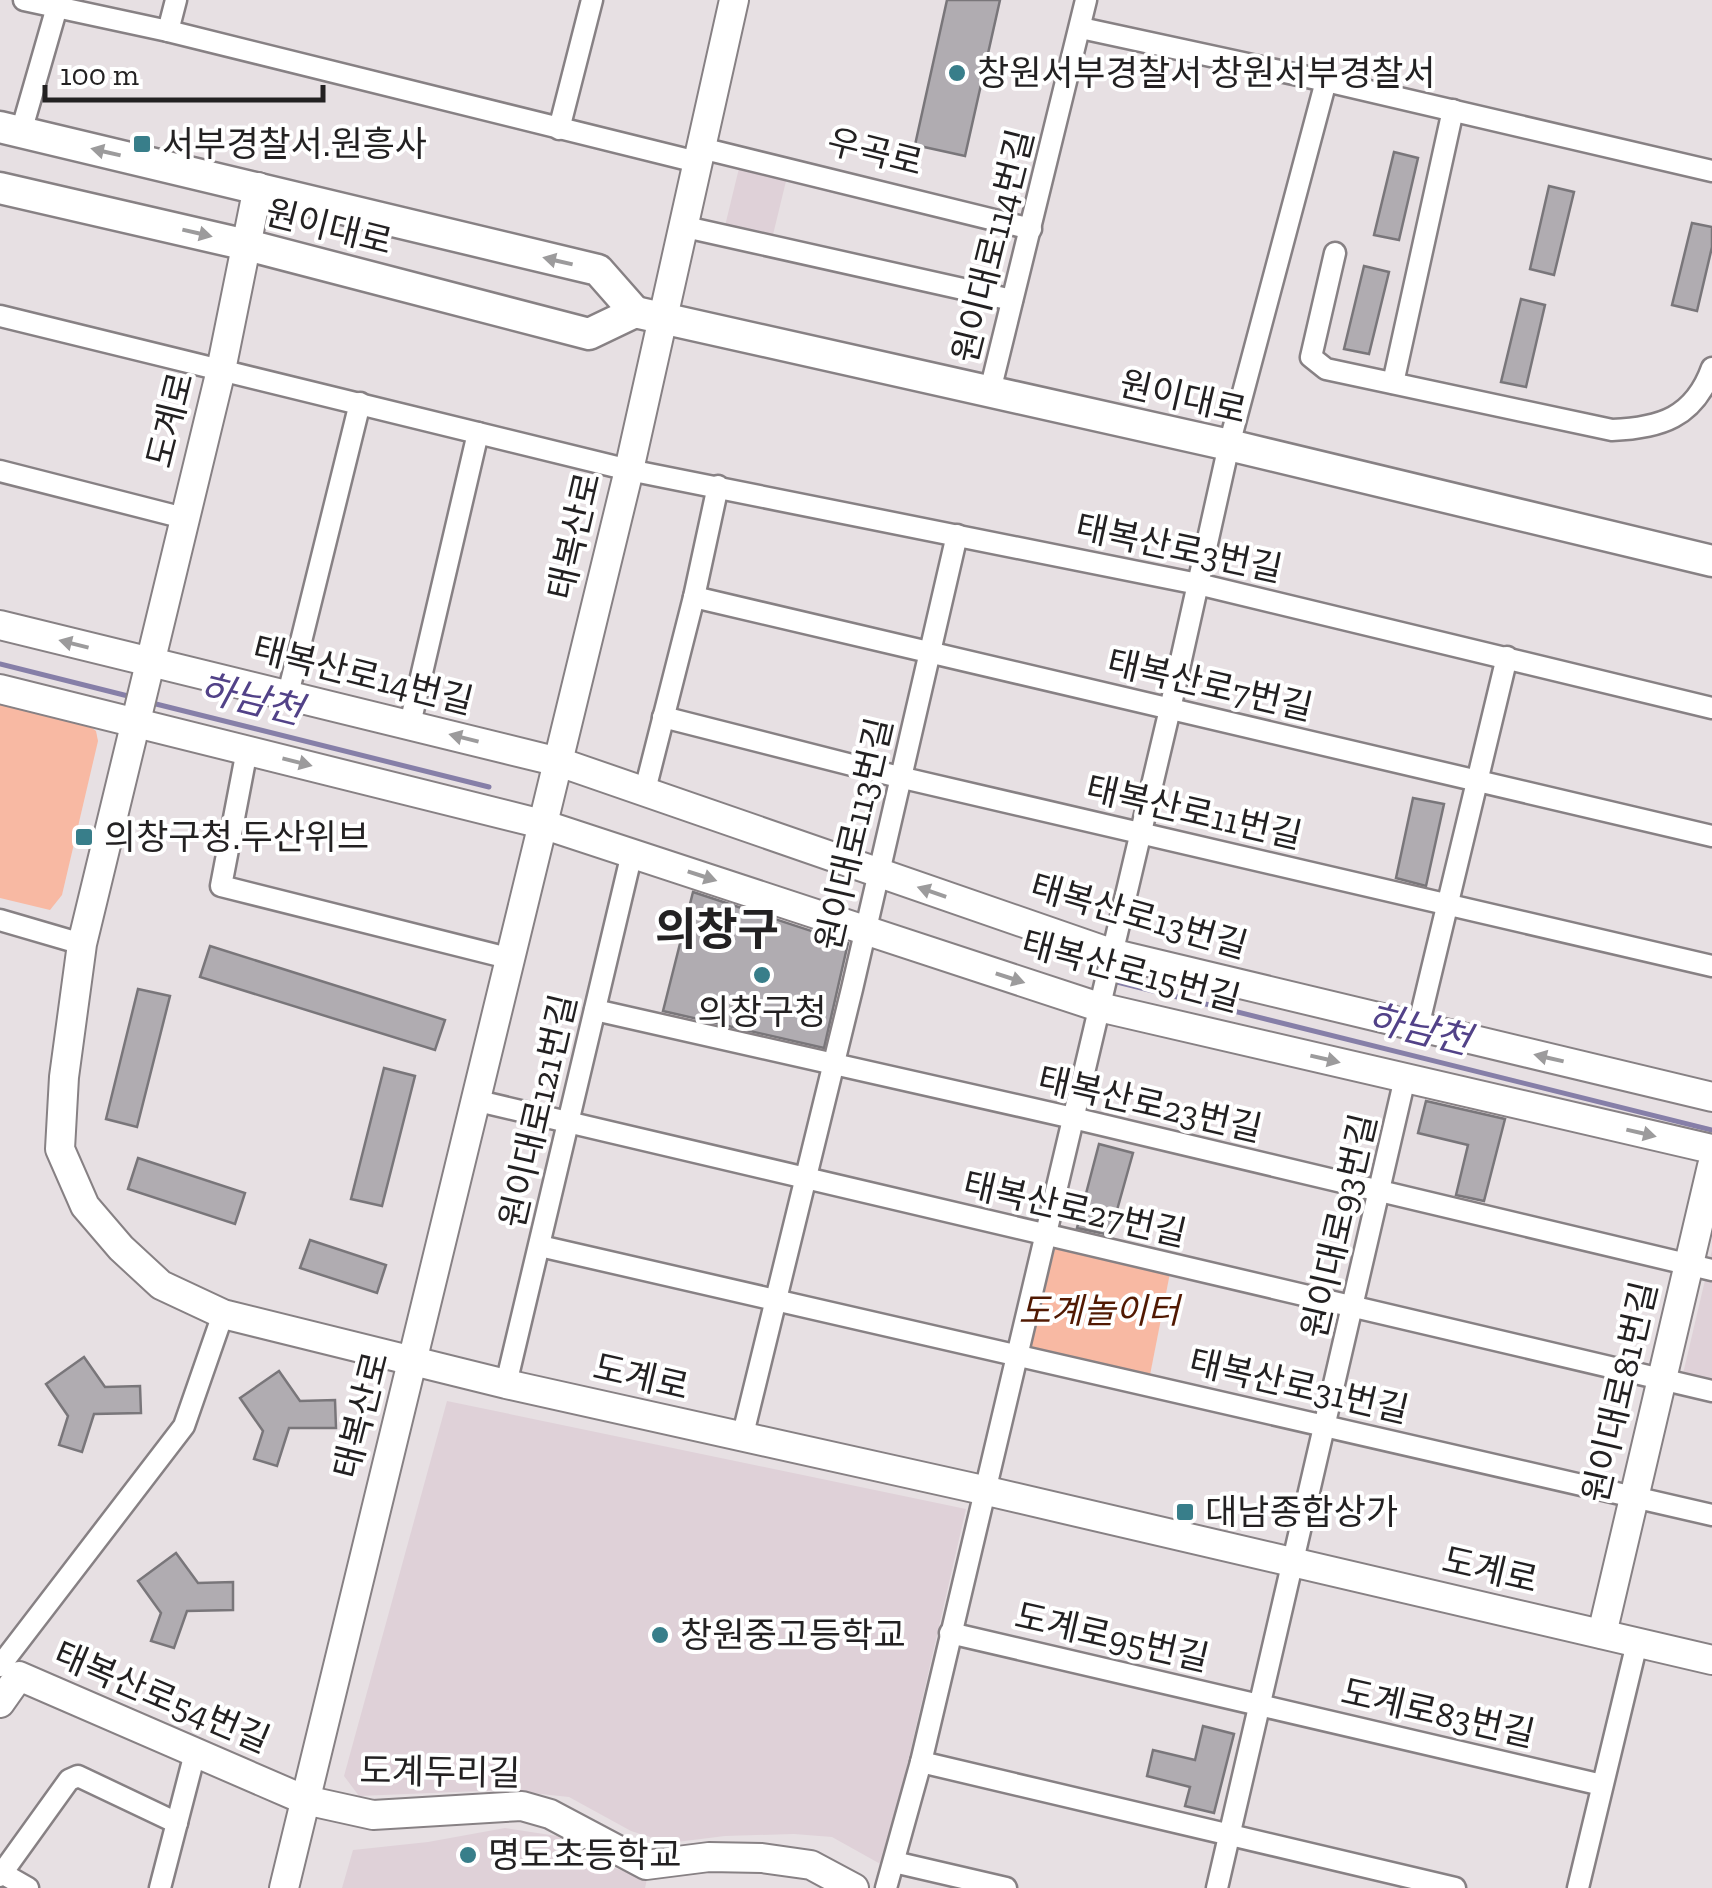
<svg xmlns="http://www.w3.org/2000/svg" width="1712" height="1888" viewBox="0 0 1712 1888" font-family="'Zilla Slab','Noto Sans KR',serif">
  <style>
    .built { fill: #dfd1d8 }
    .green { fill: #f8b9a3 }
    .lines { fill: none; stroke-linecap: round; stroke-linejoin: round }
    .stream { stroke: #867fa8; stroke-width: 5 }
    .building { fill: #b0acb1; stroke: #79767a; stroke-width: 2.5 }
    .street-casing { stroke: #878184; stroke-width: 25 }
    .secondary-casing { stroke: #878184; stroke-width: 32 }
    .primary-casing { stroke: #878184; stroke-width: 35 }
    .street { stroke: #fff; stroke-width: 20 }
    .secondary { stroke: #fff; stroke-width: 28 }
    .primary { stroke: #fff; stroke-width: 30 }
    .oneway { fill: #9c9b9c }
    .poi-dot { fill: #387e8a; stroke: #fff; stroke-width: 4 }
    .labels { text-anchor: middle; stroke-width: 8; stroke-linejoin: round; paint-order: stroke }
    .poi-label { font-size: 35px; fill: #232122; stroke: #fff; text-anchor: start }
    .street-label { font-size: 35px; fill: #232122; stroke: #fff }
    .park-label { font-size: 35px; font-style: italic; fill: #511902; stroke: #fff }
    .water-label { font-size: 38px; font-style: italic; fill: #524288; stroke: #fff }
    .district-label { font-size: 45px; font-weight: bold; fill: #232122; stroke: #fff }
  </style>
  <rect width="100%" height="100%" fill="#e7e0e3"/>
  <g class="built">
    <polygon points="739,168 787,177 772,239 724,230"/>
    <polygon points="1712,1250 1712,1385 1682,1378"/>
    <polygon points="447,1401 966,1509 884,1866 832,1837 794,1834 725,1836 669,1843 631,1831 569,1797 504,1790 359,1796 344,1776"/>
    <polygon points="505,1828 557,1836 591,1860 647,1879 645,1888 342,1888 353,1850 428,1842"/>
  </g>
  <g class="green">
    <polygon points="0,702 84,722 96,731 98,741 62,895 50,910 0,898"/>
    <polygon points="1055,1249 1170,1273 1150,1375 1030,1348"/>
  </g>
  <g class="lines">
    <g class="stream">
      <polyline points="0,664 132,697"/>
      <polyline points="152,703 489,787"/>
      <polyline points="1113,981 1712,1130"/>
    </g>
  </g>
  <g class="building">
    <polygon points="947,0 1000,0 965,156 915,145"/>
    <polygon points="1394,152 1418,158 1399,240 1374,235"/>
    <polygon points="1549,186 1574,192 1554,275 1530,269"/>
    <polygon points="1692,223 1712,227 1712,247 1697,311 1672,305"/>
    <polygon points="1364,266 1389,272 1369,354 1344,349"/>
    <polygon points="1521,299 1545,305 1526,387 1501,382"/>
    <polygon points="1413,798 1444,804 1426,886 1396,878"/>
    <polygon points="693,892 848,943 824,1048 663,1011"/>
    <polygon points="210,946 445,1020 435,1050 200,977"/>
    <polygon points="138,989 170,996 137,1127 106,1119"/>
    <polygon points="384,1068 415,1076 382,1206 351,1199"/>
    <polygon points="1426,1101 1505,1119 1484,1201 1456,1195 1468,1145 1418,1133"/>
    <polygon points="1099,1144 1133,1153 1110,1235 1077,1228"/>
    <polygon points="138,1158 245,1193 235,1224 128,1189"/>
    <polygon points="310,1240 386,1265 377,1293 300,1268"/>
    <polygon points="84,1357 105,1387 140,1386 141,1413 94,1414 82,1452 59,1445 68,1416 46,1384"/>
    <polygon points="279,1371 300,1401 335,1400 336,1428 289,1428 277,1466 254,1459 263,1431 240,1398"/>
    <polygon points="176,1553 198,1583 233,1582 233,1610 187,1611 174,1648 151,1641 161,1613 138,1581"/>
    <polygon points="1203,1726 1234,1734 1214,1813 1185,1806 1190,1787 1147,1776 1153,1750 1195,1760"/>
  </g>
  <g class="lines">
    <g class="street-casing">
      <g id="street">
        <polyline points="24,0 168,31 697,162"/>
        <polyline points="1081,28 1326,81 1712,171"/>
        <polyline points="168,31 176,0"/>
        <polyline points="559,129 592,0"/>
        <polyline points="21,132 59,0"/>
        <polyline points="701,148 1031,229"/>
        <polyline points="681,226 1012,300"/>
        <path d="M1335 253 1311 357 1326 369 1612 430C1660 428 1694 418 1712 368"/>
        <polyline points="0,316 629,470 1198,584 1712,708"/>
        <polyline points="1393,383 1453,110"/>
        <polyline points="990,391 1086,0"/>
        <polyline points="0,471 184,518"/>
        <polyline points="694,597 1712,836"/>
        <polyline points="288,694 360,403"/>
        <polyline points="663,717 899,777 1712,966"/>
        <polyline points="410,724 478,433"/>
        <polyline points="247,750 221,886 508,958"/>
        <polyline points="645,790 694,597 718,486"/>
        <polyline points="0,920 82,944"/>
        <polyline points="595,1010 1073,1118 1712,1270"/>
        <polyline points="1418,1027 1507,657"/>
        <polyline points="474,1100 1712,1391"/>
        <polyline points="540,1246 1712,1515"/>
        <polyline points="506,1384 632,853"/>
        <polyline points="742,1438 852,989 957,535"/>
        <polyline points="950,1633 1602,1785"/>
        <polyline points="0,1666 184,1426 223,1314"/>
        <polyline points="921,1762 1455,1888"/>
        <polyline points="894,1862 1006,1888"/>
        <polyline points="0,1872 28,1888"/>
        <polyline points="0,1876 69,1780 78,1776 177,1823"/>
        <polyline points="160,1888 195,1753"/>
        <polyline points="886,1888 921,1762 1170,709 1229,445 1326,81"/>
        <polyline points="1217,1888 1405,1078"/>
        <polyline points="1578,1888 1637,1643"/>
      </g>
    </g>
    <g class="secondary-casing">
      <g id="secondary">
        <polyline points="258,187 221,370 82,944 64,1077 60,1149 85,1206 121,1248 161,1285 223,1314 506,1384 983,1490 1712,1660"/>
        <polyline points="0,625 559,762 1111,953 1712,1097"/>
        <polyline points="0,689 542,824 1099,1007 1712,1149"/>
        <polyline points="1602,1634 1712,1166"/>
        <polyline points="0,1703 19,1676 305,1800 373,1815 522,1806 550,1814 646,1865 709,1857 762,1858 811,1865 854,1888"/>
        <polyline points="284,1888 629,470 734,0"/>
      </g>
    </g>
    <g class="primary-casing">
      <g id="primary">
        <polyline points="0,127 598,270 635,312"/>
        <polyline points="0,188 247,245 589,334 635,312 1229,445 1712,561"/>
      </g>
    </g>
    <use href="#street" class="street"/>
    <use href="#secondary" class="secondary"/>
    <use href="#primary" class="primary"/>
  </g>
  <defs><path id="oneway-solid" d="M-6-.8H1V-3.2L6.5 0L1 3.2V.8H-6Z" transform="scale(2.5)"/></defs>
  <g class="oneway">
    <use href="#oneway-solid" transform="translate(106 152) rotate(-167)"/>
    <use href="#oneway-solid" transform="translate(197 233) rotate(13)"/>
    <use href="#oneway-solid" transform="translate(558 261) rotate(-167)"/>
    <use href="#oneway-solid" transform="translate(74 644) rotate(-166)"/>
    <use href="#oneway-solid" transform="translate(464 738) rotate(-166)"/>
    <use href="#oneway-solid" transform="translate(297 762) rotate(14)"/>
    <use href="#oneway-solid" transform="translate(702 876) rotate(18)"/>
    <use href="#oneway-solid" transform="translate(932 892) rotate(-161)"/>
    <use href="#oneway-solid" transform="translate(1010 978) rotate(18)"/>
    <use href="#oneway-solid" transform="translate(1549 1058) rotate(-167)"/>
    <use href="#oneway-solid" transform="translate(1325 1059) rotate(13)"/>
    <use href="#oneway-solid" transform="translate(1641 1133) rotate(13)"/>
  </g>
  <g class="poi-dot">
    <circle cx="957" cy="73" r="10"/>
    <rect x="132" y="134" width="20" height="20" rx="5"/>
    <rect x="74" y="827" width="20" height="20" rx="5"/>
    <circle cx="762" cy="975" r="10"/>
    <rect x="1175" y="1502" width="20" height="20" rx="5"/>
    <circle cx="660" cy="1635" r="10"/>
    <circle cx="468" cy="1855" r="10"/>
  </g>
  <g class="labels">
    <g class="poi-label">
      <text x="977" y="85">창원서부경찰서 창원서부경찰서</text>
      <text x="162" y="156">서부경찰서.원흥사</text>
      <text x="104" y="849">의창구청.두산위브</text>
      <text x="762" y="1024" text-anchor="middle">의창구청</text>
      <text x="1205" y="1524">대남종합상가</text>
      <text x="680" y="1647">창원중고등학교</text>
      <text x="488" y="1867">명도초등학교</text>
    </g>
    <g class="street-label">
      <text transform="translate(875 152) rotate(14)" y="12">우곡로</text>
      <text transform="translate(329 227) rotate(14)" y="12">원이대로</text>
      <text transform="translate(993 246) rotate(-76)" y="12">원이대로114번길</text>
      <text transform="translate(1183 397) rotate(13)" y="12">원이대로</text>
      <text transform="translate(170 420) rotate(-76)" y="12">도계로</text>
      <text transform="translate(574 536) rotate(-77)" y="12">태복산로</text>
      <text transform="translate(1179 548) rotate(12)" y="12">태복산로3번길</text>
      <text transform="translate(363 675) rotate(14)" y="12">태복산로14번길</text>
      <text transform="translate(1210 685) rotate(13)" y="12">태복산로7번길</text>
      <text transform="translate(1194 812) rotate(13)" y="12">태복산로11번길</text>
      <text transform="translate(854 834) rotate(-77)" y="12">원이대로113번길</text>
      <text transform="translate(1139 916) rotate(16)" y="12">태복산로13번길</text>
      <text transform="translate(1131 971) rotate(15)" y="12">태복산로15번길</text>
      <text transform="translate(1150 1104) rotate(13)" y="12">태복산로23번길</text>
      <text transform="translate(538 1111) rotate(-77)" y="12">원이대로121번길</text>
      <text transform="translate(1075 1209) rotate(13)" y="12">태복산로27번길</text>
      <text transform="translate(1339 1226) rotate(-77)" y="12">원이대로93번길</text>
      <text transform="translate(641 1377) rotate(13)" y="12">도계로</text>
      <text transform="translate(1299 1386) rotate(13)" y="12">태복산로31번길</text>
      <text transform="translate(1620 1392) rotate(-77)" y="12">원이대로81번길</text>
      <text transform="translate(361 1415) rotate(-76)" y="12">태복산로</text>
      <text transform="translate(1490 1570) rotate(13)" y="12">도계로</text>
      <text transform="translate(1112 1637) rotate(13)" y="12">도계로95번길</text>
      <text transform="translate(162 1697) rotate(23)" y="12">태복산로54번길</text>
      <text transform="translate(1438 1713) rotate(13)" y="12">도계로83번길</text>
      <text transform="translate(440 1772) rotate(1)" y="12">도계두리길</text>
    </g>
    <g class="park-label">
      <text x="1099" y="1323">도계놀이터</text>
    </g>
    <g class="water-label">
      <text transform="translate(251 699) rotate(14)" y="13">하남천</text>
      <text transform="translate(1419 1029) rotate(14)" y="13">하남천</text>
    </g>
    <g class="district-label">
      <text x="717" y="945">의창구</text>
    </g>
  </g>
  <path d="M45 85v15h278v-15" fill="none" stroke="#232122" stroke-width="5"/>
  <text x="60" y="85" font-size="30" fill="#232122" stroke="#ffffff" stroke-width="8" paint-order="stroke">100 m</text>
</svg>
